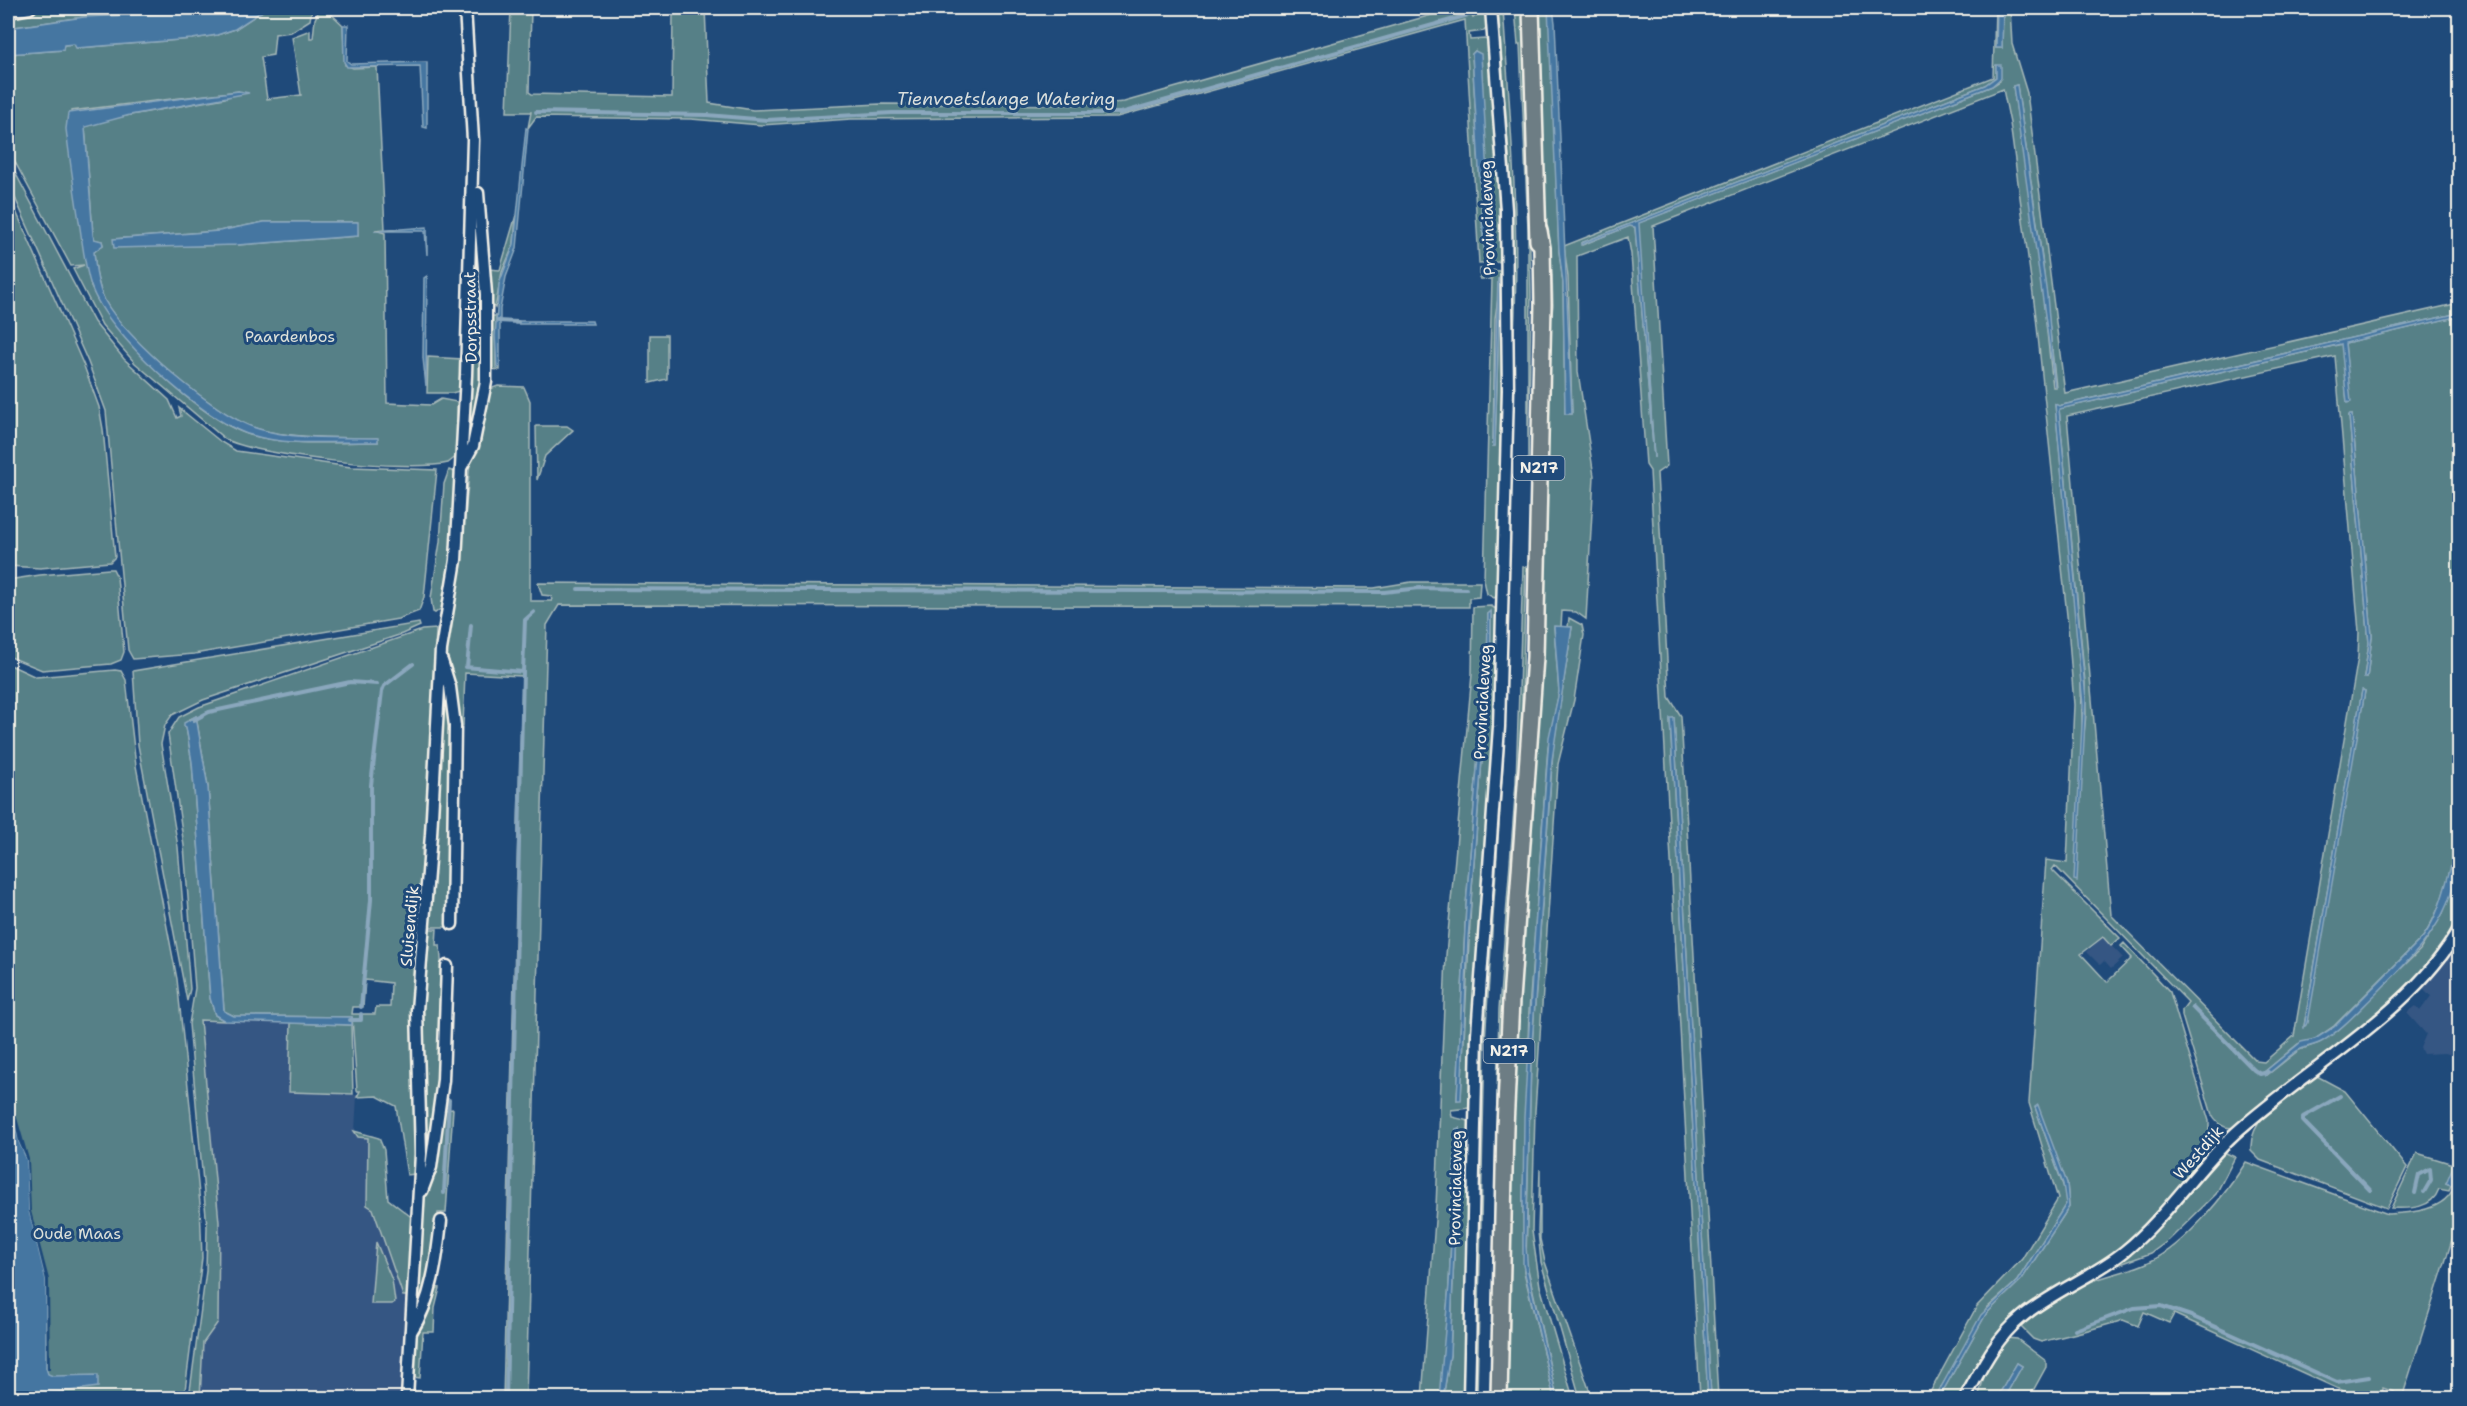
<svg xmlns="http://www.w3.org/2000/svg" width="2467" height="1406" viewBox="0 0 2467 1406" font-family="'Shantell Sans',sans-serif">
  <style>
    .built { fill: #365683 }
    .green { fill: #578087; stroke: #a6b8b8; stroke-width: 1.5; fill-rule: evenodd }
    .water { fill: #4476a1; stroke: #8aa7bd; stroke-width: 1.5 }
    .pier { fill: #1f4a7a }
    .lines { fill: none; stroke-linecap: round; stroke-linejoin: round }
    .stream { stroke: #8aa7bd; stroke-width: 4 }
    .minor-casing { stroke: #f4f1e8; stroke-width: 15 }
    .primary-casing { stroke: #f4f1e8; stroke-width: 20 }
    .minor { stroke: #1f4a7a; stroke-width: 10 }
    .primary { stroke: #6d7d84; stroke-width: 15 }
    .labels { text-anchor: middle; stroke-width: 6; stroke-linejoin: round; paint-order: stroke }
    .shield { fill: #1f4a7a; stroke: #b4bfc7; stroke-width: 1.5 }
    .shield-label { font-size: 15px; font-weight: bold; fill: #f4f1e8 }
    .street-label { font-size: 16px; fill: #f4f1e8; stroke: #1f4a7a }
    .park-label { font-size: 16px; fill: #dce0d9; stroke: #1f4a7a }
    .water-label { font-size: 18px; font-style: italic; fill: #dadfdd; stroke: #1f4a7a }
  </style>
  <rect width="100%" height="100%" fill="#1f4a7a"/>
  <filter id="ink" filterUnits="userSpaceOnUse"><feTurbulence type="fractalNoise" baseFrequency=".0167" numOctaves="2"/><feDisplacementMap in="SourceGraphic" scale="12" xChannelSelector="R" yChannelSelector="G"/><feConvolveMatrix kernelMatrix="1 2 1 2 8 2 1 2 1" color-interpolation-filters="sRGB"/></filter>
  <g filter="url(#ink)">
    <g class="built">
      <polygon points="2103,937 2123,958 2111,969 2104,961 2100,965 2087,952"/>
      <polygon points="2459,937 2459,1057 2445,1053 2423,1054 2420,1048 2426,1034 2407,1013 2416,1006 2420,1011 2431,996 2422,987 2440,969 2438,966"/>
      <polygon points="200,1020 291,1023 289,1092 357,1095 355,1131 373,1135 384,1150 387,1200 411,1219 400,1398 200,1398 203,1343 218,1321 219,1222"/>
    </g>
    <g class="green">
      <polygon points="42,8 202,8 172,13 84,17 8,28 8,13"/>
      <path d="M267 8H312L310 20 291 32 275 34 273 55 261 57 267 99 301 95 292 37 310 30V38H313L315 19 320 8H325L343 25 345 65 353 68 377 67 385 229 375 230 385 233 387 403 431 405 441 399 457 402 458 455 448 463C410 472 259 457 225 439L135 363 102 325 73 269 84 265 71 266 8 149V54L63 50V45L75 44 77 48 192 39 217 35 235 29ZM239 91 225 98 114 118 85 127 93 235 95 240 102 241 103 245 94 252C96 270 97 285 105 301 125 339 217 417 258 429 293 439 341 437 377 438L378 442C337 442 294 446 254 436 203 424 112 335 91 287L71 111ZM264 222H357L358 236 237 245 114 247V239L219 231Z"/>
      <path d="M511 8 531 9 529 92 532 94 672 97 673 14 700 13 701 8H705L709 103 753 110 880 104 1090 105 1124 102 1456 8H1468L1473 18 1477 15V8H1487L1488 26 1484 31 1469 33 1470 40 1485 39 1489 42 1502 258 1498 262 1479 263 1465 20 1117 117 851 119 761 125 691 119 536 117 528 128 531 112H507ZM1475 51 1491 201 1492 245 1488 254 1484 249 1472 54Z"/>
      <path d="M1498 8H1503C1510 116 1520 226 1514 334L1510 169Z"/>
      <polygon points="1515,8 1525,8 1531,297 1528,467 1528,229 1520,44 1518,45"/>
      <path d="M1538 8H1548L1550 23 1559 251 1563 283 1565 414H1572L1568 277 1564 246 1993 77 1995 8 1996 48H2002L2003 8H2010L2012 44 2027 93 2065 393 2459 303V313L2058 406 2055 404 2080 660 2083 744 2086 714 2085 682 2059 409 2342 344 2347 402H2350L2345 343 2459 316V839C2449 872 2443 908 2423 937L2334 1026 2315 1039 2298 1044 2263 1073 2267 1075 2299 1050 2319 1043 2337 1031 2420 950 2443 913 2459 859C2459 877 2464 902 2459 919 2444 974 2284 1088 2235 1127 2225 1130 2216 1123 2212 1115L2182 1016V1010L2188 1002 2055 866 2052 870 2120 938 2111 946 2103 937 2081 954 2107 982 2132 958 2121 946 2124 943 2170 992 2209 1121V1134L2213 1136 2215 1145 2148 1223 2115 1254 2047 1296 1983 1355 1959 1398H1939L1986 1314 2022 1279 2069 1207 2067 1183 2035 1107 2065 1191 2066 1204 2017 1281 1987 1308 1935 1398H1927L1977 1306 2022 1259 2058 1199 2029 1103 2046 860 2067 863 2074 705 2068 625 2036 317 2010 123 2003 89 1653 226 1667 466 1657 473 1669 697 1681 716 1718 1398H1711L1674 718 1670 719 1708 1398H1700L1650 471 1646 465 1631 254 1628 237 1577 256 1578 372 1594 476 1586 619 1576 612 1562 611 1561 627H1554L1559 692 1548 747 1529 1012 1523 1200 1524 1272 1554 1398H1505L1509 1191 1546 364 1553 305 1552 276 1546 228ZM1996 65 2000 81 1992 86 1638 223 1654 458 1635 227 1629 226 1582 245 1581 243 1985 85 1996 77ZM2017 85 2042 258 2056 387H2053L2039 258 2013 86ZM2335 356 2359 632 2358 657 2294 1036 2264 1062 2256 1061 2111 915 2067 416ZM2352 415 2372 636 2367 678 2364 677 2369 643 2349 416ZM2363 690 2365 691 2304 1026 2362 691Z"/>
      <polygon points="8,159 94,322 124,359 169,400 177,418 181,416 179,408 221,442 236,451 351,467 437,470 424,597 419,611 398,619 194,654 133,659 128,650 106,411 88,362 8,182"/>
      <polygon points="8,193 84,366 99,407 103,429 115,557 110,562 40,568 8,566"/>
      <polygon points="475,207 477,207 484,375 468,446"/>
      <polygon points="516,215 514,244 502,272 495,308 491,303 488,269 500,270"/>
      <path d="M1480 269 1499 271 1503 275 1498 596 1494 598 1487 594 1484 580 1492 279H1480ZM1500 285 1495 446H1493L1495 318Z"/>
      <polygon points="493,316 496,316 496,367 500,367 500,370 490,369 490,319"/>
      <polygon points="650,335 667,335 667,379 650,383"/>
      <polygon points="428,357 462,359 459,391 452,393 427,393"/>
      <polygon points="498,386 524,387 530,401 530,601 552,601 551,596 542,595 538,583 1374,588 1411,582 1480,582 1479,597 1469,598 1469,607 559,605 547,625 526,1398 503,1398 522,676 465,673 463,726 459,726 456,688 446,651 460,569 470,462 476,448 490,389"/>
      <polygon points="536,426 567,426 573,430 545,456 537,480"/>
      <polygon points="449,470 457,473 452,559 443,607 435,613 433,612 431,598 440,542 444,484"/>
      <polygon points="1523,567 1526,567 1520,762 1503,1002 1493,1398 1490,1398 1499,1009 1516,782"/>
      <polygon points="109,569 113,569 117,577 124,652 121,660 111,664 42,670 8,656 8,580 40,575"/>
      <path d="M1491 606 1499 611C1492 777 1477 942 1469 1108L1451 1110 1452 1117 1469 1121 1464 1398H1443L1450 1355 1459 1128 1456 1129 1449 1285 1441 1386 1439 1398H1422L1436 1207 1446 955 1472 674 1473 607ZM1491 612 1490 696 1485 721 1471 902 1461 1099 1457 1100 1466 906 1482 706 1487 686 1488 614Z"/>
      <polygon points="1569,618 1582,625 1584,635 1574,700 1558,764 1535,1111 1532,1231 1540,1286 1573,1398 1557,1398 1526,1260 1531,1059 1553,750 1572,627 1568,627"/>
      <polygon points="419,623 420,626 402,634 203,700 172,715 165,725 161,744 178,847 190,989 187,1001 138,745 133,671"/>
      <path d="M436 629 426 848H422V857L425 858 412 1015 417 1124 415 1174 407 1175 396 1106 377 1096 357 1097 360 1091H357L352 1017 234 1016 224 1011 208 787 196 716 188 720 186 727 192 762 210 998 215 1015 225 1021 200 1020 219 1222 218 1322 203 1343 200 1398H189L206 1271 207 1227 189 1024 195 988 184 846 168 734 179 717 199 707 422 630ZM365 980 391 983 390 1007H376L375 1014H352L353 1007H363Z"/>
      <polygon points="8,664 36,677 115,670 121,671 126,680 136,766 177,979 200,1204 202,1258 184,1398 8,1398"/>
      <polygon points="444,676 451,709 450,927 429,927"/>
      <polygon points="1504,746 1485,1042 1477,1398 1474,1398 1485,991"/>
      <polygon points="429,929 437,929 436,945 440,945 443,989 441,1083 437,1088 425,1180 425,1118 421,1026"/>
      <polygon points="291,1023 351,1025 353,1094 289,1092"/>
      <path d="M2315 1075 2345 1091 2407 1167 2387 1208 2260 1160 2251 1151C2248 1116 2291 1094 2315 1075Z"/>
      <polygon points="453,1109 446,1213 438,1213 436,1247 417,1319 424,1200 443,1110"/>
      <polygon points="354,1131 379,1138 384,1150 388,1199 414,1219 409,1296 403,1296 373,1209 367,1205 368,1138 358,1137"/>
      <polygon points="2226,1153 2235,1157 2216,1194 2169,1240 2151,1253 2115,1266 2219,1156"/>
      <path d="M2417 1153 2456 1165 2446 1183 2451 1185 2449 1191 2439 1189C2432 1209 2410 1209 2391 1208Z"/>
      <path d="M2246 1162 2388 1214C2410 1213 2446 1211 2454 1186L2459 1188V1218L2402 1398H2391L2394 1392 2383 1388 2382 1398H2358L2174 1314 2169 1323 2144 1312 2138 1326 2123 1320C2095 1329 2069 1335 2041 1342L2033 1339 2021 1327C2041 1309 2066 1292 2090 1282 2110 1274 2132 1271 2151 1261 2185 1245 2226 1194 2246 1162Z"/>
      <polygon points="1540,1169 1540,1239 1545,1262 1592,1398 1580,1398 1541,1262 1538,1231"/>
      <polygon points="376,1242 392,1280 395,1302 392,1304 371,1304"/>
      <polygon points="432,1287 440,1288 435,1308 434,1332 423,1332 420,1378 413,1377 416,1336"/>
      <polygon points="2007,1338 2017,1339 2046,1361 2046,1367 2029,1398 2004,1398 2022,1366 2017,1363 1997,1398 1978,1398 1988,1363"/>
    </g>
    <g class="water">
      <polygon points="202,8 267,8 235,29 217,35 192,39 76,48 74,44 64,45 63,50 8,54 8,28 84,17 172,13"/>
      <polygon points="1548,8 1553,8 1555,23 1572,414 1565,414 1563,283 1559,251"/>
      <polygon points="1997,8 2003,8 2002,48 1996,48"/>
      <polygon points="343,25 348,25 347,61 351,64 427,62 427,128 423,127 420,66 347,67 344,62"/>
      <polygon points="1475,51 1481,54 1492,245 1491,252 1488,254 1484,249 1472,54"/>
      <polygon points="1996,65 2001,65 2001,78 1992,86 1639,223 1654,458 1635,227 1630,226 1581,245 1581,243 1985,85 1996,77"/>
      <polygon points="2017,85 2047,295 2055,387 2013,86"/>
      <path d="M239 91 249 93 130 115 85 127 93 235 94 239 102 241 103 245 94 252C96 270 97 285 105 301 125 338 218 418 259 429 295 440 340 437 378 438V442C337 441 290 447 251 435 203 421 107 334 91 286 85 268 83 247 80 228 75 195 70 162 66 129L68 113Z"/>
      <polygon points="526,128 528,129 517,248 506,277 500,309 500,367 497,368 495,336 499,284 514,244"/>
      <polygon points="264,222 358,222 358,236 237,245 114,248 113,239 219,231"/>
      <polygon points="427,227 427,255 425,231 374,231"/>
      <polygon points="427,276 426,386 423,358 424,278"/>
      <polygon points="1498,278 1500,285 1495,446 1493,446"/>
      <polygon points="2459,313 2459,316 2345,343 2351,402 2347,403 2341,344 2059,409 2086,699 2077,881 2074,880 2083,705 2055,404 2059,406"/>
      <polygon points="515,321 592,321 593,324 515,324"/>
      <polygon points="2349,415 2352,415 2372,636 2367,678 2364,678 2369,643"/>
      <polygon points="1491,611 1490,696 1485,721 1468,938 1461,1100 1457,1100 1466,906 1482,706 1487,686 1488,614"/>
      <polygon points="1554,626 1572,627 1552,760 1531,1059 1526,1246 1528,1272 1557,1398 1554,1398 1523,1265 1523,1200 1524,1117 1534,941 1549,737 1559,692"/>
      <polygon points="2362,690 2365,691 2308,1023 2304,1027"/>
      <polygon points="196,716 208,787 224,1011 234,1016 352,1017 352,1025 225,1021 215,1015 210,998 192,762 186,727 184,726 184,723"/>
      <polygon points="1670,718 1674,718 1711,1398 1708,1398"/>
      <path d="M2459 839C2460 911 2425 944 2378 992 2360 1009 2344 1028 2323 1041 2315 1046 2305 1046 2297 1051 2286 1058 2276 1069 2265 1076L2263 1073 2301 1042 2315 1039 2334 1027 2423 937C2444 908 2447 872 2459 839Z"/>
      <polygon points="8,1090 19,1142 27,1160 29,1211 46,1280 46,1368 48,1374 53,1376 98,1375 98,1387 47,1394 45,1398 8,1398"/>
      <polygon points="2038,1105 2067,1183 2069,1207 2022,1279 1986,1314 1939,1398 1935,1398 1981,1315 2017,1281 2066,1204 2063,1184 2035,1107"/>
      <polygon points="1459,1128 1450,1355 1443,1398 1439,1398 1449,1285 1456,1129"/>
      <polygon points="2459,1152 2460,1188 2459,1188 2446,1183"/>
      <polygon points="2017,1363 2022,1366 2004,1398 1997,1398"/>
    </g>
    <polygon class="pier" points="8,1087 29,1159 31,1211 49,1279 50,1369 47,1370 46,1280 29,1211 27,1160 19,1142"/>
    <g class="lines">
      <g class="stream">
        <polyline points="536,112 707,115 767,120 892,113 1121,113 1472,14"/>
        <polyline points="498,321 518,322"/>
        <polyline points="578,589 1384,592 1420,588 1466,589"/>
        <polyline points="465,667 523,672 525,620 534,612"/>
        <polyline points="467,667 471,625"/>
        <polyline points="194,720 209,712 350,682 377,684"/>
        <polyline points="361,1007 371,900 371,785 382,691 384,686 413,664"/>
        <polyline points="2192,1007 2254,1070 2260,1074 2268,1072"/>
        <polyline points="350,1020 361,1020 361,1014"/>
        <polyline points="2340,1096 2303,1117 2303,1121 2370,1190"/>
        <polyline points="444,1193 449,1100"/>
        <polyline points="2415,1193 2419,1175 2430,1169 2431,1180 2424,1192"/>
        <polyline points="2075,1330 2134,1308 2161,1306 2191,1316 2337,1382 2369,1377"/>
        <polyline points="506,1398 523,672"/>
      </g>
      <g class="minor-casing">
        <g id="minor">
          <polyline points="8,12 30,8"/>
          <polyline points="462,466 473,446 486,382 486,294 478,193"/>
          <polyline points="442,661 450,687 455,726 452,924"/>
          <polyline points="422,1191 431,1167 443,1080 447,966"/>
          <path d="M411 1332C432 1301 437 1258 441 1221"/>
          <polyline points="407,1398 421,1154 417,1010 431,835 441,650 456,560 466,375 473,140 465,8"/>
          <polyline points="1469,1398 1477,1034 1499,727 1508,390 1506,210 1491,8"/>
          <path d="M1965 1398C1981 1369 1995 1339 2022 1317 2053 1291 2093 1277 2125 1251 2165 1218 2193 1174 2230 1138 2300 1072 2414 1013 2460 927"/>
        </g>
      </g>
      <g class="primary-casing">
        <g id="primary">
          <polyline points="1531,8 1538,241"/>
          <polyline points="1499,1398 1505,1127 1511,1000 1535,657 1543,304 1542,248 1539,231"/>
        </g>
      </g>
      <use href="#minor" class="minor"/>
      <use href="#primary" class="primary"/>
    </g>
  </g>
  <g class="labels">
    <g class="shield">
      <rect x="1513.5" y="456" width="51" height="24" rx="4.5"/>
      <rect x="1483.5" y="1039" width="51" height="24" rx="4.5"/>
    </g>
    <g class="shield-label">
      <text x="1539" y="473">N217</text>
      <text x="1509" y="1056">N217</text>
    </g>
    <g class="street-label">
      <text transform="translate(1487 218) rotate(-92)" y="6">Provincialeweg</text>
      <text transform="translate(470 317) rotate(-91)" y="6">Dorpsstraat</text>
      <text transform="translate(1482 702) rotate(-87)" y="6">Provincialeweg</text>
      <text transform="translate(409 926) rotate(-85)" y="6">Sluisendijk</text>
      <text transform="translate(2198 1152) rotate(-48)" y="6">Westdijk</text>
      <text transform="translate(1455 1188) rotate(-89)" y="6">Provincialeweg</text>
    </g>
    <g class="park-label">
      <text x="290" y="342">Paardenbos</text>
      <text x="77" y="1239">Oude Maas</text>
    </g>
    <g class="water-label">
      <text x="1006" y="105">Tienvoetslange Watering</text>
    </g>
  </g>
  <rect width="2467" height="1406" fill="none" stroke="#1f4a7a" stroke-width="30"/>
  <rect x="15" y="15" width="2437" height="1376" fill="none" stroke="#f4f1e8" stroke-width="2" filter="url(#ink)"/>
</svg>
